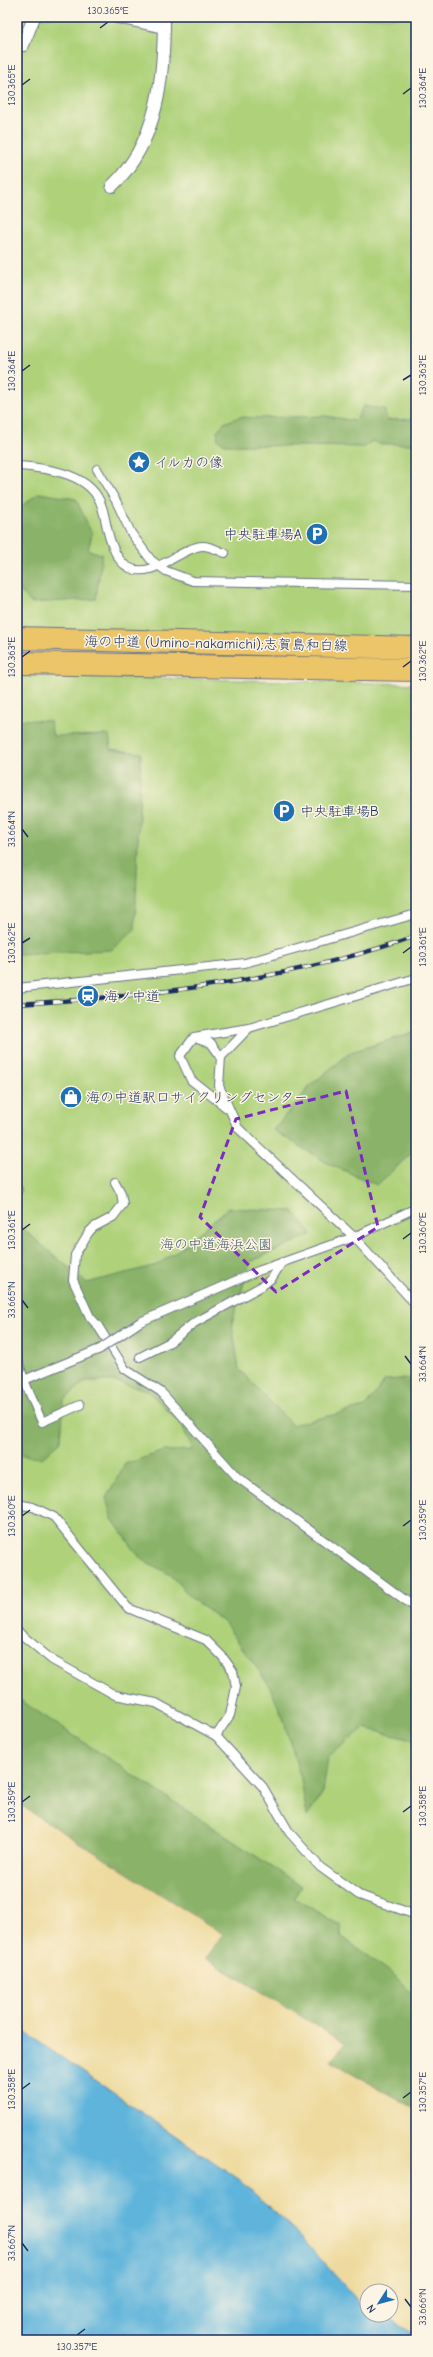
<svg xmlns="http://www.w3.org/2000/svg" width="433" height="2357" viewBox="0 0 433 2357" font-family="'Comic Neue','Klee One',sans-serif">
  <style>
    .green { fill: #aed179; stroke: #64806c }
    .forest { fill: #8ab369; stroke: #527164 }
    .sand { fill: #eeda9e; stroke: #84847e }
    .water { fill: #5eb4db; stroke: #3c729c }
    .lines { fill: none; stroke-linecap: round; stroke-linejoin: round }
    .service-casing { stroke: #677085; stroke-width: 10 }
    .pedestrian-casing { stroke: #677085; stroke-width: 14 }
    .primary-casing { stroke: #677085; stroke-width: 24 }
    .service { stroke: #fff; stroke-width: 8 }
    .pedestrian { stroke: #fff; stroke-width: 12 }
    .primary { stroke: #ecc569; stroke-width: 22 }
    .rail-casing { stroke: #1b2f5e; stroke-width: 4.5 }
    .rail { stroke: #fcf5e5; stroke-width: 3; stroke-dasharray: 9; stroke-linecap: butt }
    .service-bridge-casing { stroke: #677085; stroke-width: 10; stroke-linecap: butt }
    .service-bridge { stroke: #fff; stroke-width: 8 }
    .marked { fill: none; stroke: #7b2cbf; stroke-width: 3; stroke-dasharray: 8 5; stroke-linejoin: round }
    .ticks { fill: none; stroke: #1b2f5e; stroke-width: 1.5 }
    .labels { text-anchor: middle; stroke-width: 3; stroke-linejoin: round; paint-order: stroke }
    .poi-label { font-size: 14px; fill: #1b2f5e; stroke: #fcf5e5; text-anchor: start }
    .street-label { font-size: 14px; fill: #1b2f5e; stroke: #fcf5e5 }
    .park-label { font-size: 14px; fill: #405865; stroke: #fcf5e5 }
    .neatline { fill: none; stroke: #1b2f5e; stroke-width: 1.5 }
    .ticks-label { font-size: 10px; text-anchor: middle; fill: #1b2f5e }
  </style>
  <rect width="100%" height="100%" fill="#fcf5e5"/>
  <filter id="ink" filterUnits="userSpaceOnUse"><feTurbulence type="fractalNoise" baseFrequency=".025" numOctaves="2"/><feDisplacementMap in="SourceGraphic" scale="8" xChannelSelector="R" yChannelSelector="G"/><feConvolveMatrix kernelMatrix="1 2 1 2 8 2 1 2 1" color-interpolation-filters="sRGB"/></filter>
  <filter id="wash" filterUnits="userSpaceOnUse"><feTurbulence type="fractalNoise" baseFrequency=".012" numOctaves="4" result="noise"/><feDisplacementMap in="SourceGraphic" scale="16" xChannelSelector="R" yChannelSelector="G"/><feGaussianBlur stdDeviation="0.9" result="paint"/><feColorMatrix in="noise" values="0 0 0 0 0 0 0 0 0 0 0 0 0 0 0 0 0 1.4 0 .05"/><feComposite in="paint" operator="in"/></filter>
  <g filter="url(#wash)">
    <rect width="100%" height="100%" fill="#f3e9ce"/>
    <g class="green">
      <polygon points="17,17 416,17 416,640 17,635"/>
      <polygon points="17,675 416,684 416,2122 325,2069 17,1805"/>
    </g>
    <g class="forest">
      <polygon points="363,406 384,409 387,420 416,419 416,444 380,444 372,441 365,447 227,445 218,440 217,431 224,423 240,417 259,418 325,416 356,421"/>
      <polygon points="39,493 76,499 92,534 88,550 102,554 96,599 31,603 18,588 19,508"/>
      <polygon points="17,719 50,721 53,736 109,735 111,749 141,753 135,929 111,950 17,954"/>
      <polygon points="416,1032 416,1149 377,1185 329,1164 273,1130 312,1084 351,1052"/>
      <polygon points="228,1208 293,1211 312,1234 250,1262 232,1323 239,1369 292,1425 365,1407 385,1380 416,1378 416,1741 364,1728 328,1757 323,1792 307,1817 301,1779 283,1718 269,1685 224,1622 191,1598 171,1575 141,1559 112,1519 106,1498 125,1464 164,1451 193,1450 181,1424 147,1390 112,1381 86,1381 64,1400 61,1441 42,1458 17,1454 17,1224 87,1283 157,1265 184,1246"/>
      <polygon points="17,1698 301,1886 294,1898 341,1926 341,1936 394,1975 416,1997 416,2109 331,2061 344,2043 205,1958 222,1934 17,1803"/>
    </g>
    <polygon class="sand" points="17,1803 223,1934 205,1958 345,2043 331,2061 416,2109 416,2335 381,2315 391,2315 391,2291 367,2291 367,2307 360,2303 240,2180 17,2027"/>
    <polygon class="water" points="17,2027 240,2180 296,2232 360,2303 367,2307 367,2315 381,2315 416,2335 416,2340 17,2340"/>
  </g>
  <g filter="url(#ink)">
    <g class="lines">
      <g class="service-casing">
        <g id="service">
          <path d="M17 466C47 468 92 473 102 507 106 520 107 533 112 545 115 553 120 563 128 567 151 581 182 547 202 546 208 545 219 551 225 553"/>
          <polyline points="97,469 116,501 131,533 151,560 166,571 193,581 416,585"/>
          <polyline points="17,988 245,963 416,914"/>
          <polyline points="249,1028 221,1057 219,1086 238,1128 354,1237 416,1305"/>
          <polyline points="195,1037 211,1043 221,1057"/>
          <polyline points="227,1108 191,1080 180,1056 194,1037 249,1028 416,978"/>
          <polyline points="115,1182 121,1193 123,1204 113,1217 94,1227 89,1232 75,1255 73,1280 90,1317 98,1326 125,1369 161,1392 237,1477 416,1608"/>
          <polyline points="17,1188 18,1190"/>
          <polyline points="140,1322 258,1271 354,1237 416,1208"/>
          <polyline points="17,1357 24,1380 42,1422 80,1405"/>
          <polyline points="140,1357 170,1342 194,1323 262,1286 272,1278 282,1262"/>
          <polyline points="17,1380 24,1380 100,1349"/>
          <polyline points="17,1504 33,1507 54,1517 128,1608 206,1640 222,1656 233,1671 236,1687 230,1715 216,1736"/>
          <polyline points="17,1631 52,1660 115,1695 156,1703 216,1736 263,1787 289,1832 320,1867 359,1895 416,1915"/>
        </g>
      </g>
      <g class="pedestrian-casing">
        <g id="pedestrian">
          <polyline points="117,17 164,27"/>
          <polyline points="23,45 34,17"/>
          <path d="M112 186C158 142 164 78 164 17"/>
        </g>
      </g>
      <g class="primary-casing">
        <g id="primary">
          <polyline points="17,638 416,648"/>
          <polyline points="17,663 416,670"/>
        </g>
      </g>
      <use href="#service" class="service"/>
      <use href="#pedestrian" class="pedestrian"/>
      <use href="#primary" class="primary"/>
      <g class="rail-casing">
        <path id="rail" d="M17 1004C152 996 288 981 416 936"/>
      </g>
      <use href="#rail" class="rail"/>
      <g class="service-bridge-casing">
        <polyline id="service-bridge" points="100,1349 140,1322"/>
      </g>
      <use href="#service-bridge" class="service-bridge"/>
    </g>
  </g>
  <path class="marked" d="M346 1091 378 1227 276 1292 200 1217 236 1119Z"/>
  <path class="ticks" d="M100 28 108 22M22 85 30 79M403 94 411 88M22 371 30 365M403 380 411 375M22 657 30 651M403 667 411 661M22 829 28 837M22 943 30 938M403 953 411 947M22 1230 30 1224M403 1239 411 1233M22 1300 28 1308M405 1356 411 1364M22 1516 30 1510M403 1526 411 1520M22 1802 30 1796M403 1812 411 1806M22 2089 30 2083M403 2098 411 2092M22 2243 28 2251M405 2299 411 2307M77 2335 85 2329"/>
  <defs>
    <g id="sight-disc" transform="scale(1.15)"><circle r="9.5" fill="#1f6fb2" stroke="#fcf5e5"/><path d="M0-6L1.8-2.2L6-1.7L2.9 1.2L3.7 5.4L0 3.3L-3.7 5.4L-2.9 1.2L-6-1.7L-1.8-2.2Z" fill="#fff"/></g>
    <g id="parking-disc" transform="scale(1.15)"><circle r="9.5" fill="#1f6fb2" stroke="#fcf5e5"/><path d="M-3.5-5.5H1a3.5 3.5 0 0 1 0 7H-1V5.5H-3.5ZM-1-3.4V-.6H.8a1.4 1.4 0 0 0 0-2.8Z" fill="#fff"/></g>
    <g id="station-disc" transform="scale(1.15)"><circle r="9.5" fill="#1f6fb2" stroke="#fcf5e5"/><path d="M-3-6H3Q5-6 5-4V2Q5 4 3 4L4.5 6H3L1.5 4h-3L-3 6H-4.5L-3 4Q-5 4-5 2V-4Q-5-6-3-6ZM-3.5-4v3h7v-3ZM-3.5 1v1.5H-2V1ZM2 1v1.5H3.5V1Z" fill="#fff"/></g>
    <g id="shop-disc" transform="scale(1.15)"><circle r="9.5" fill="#1f6fb2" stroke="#fcf5e5"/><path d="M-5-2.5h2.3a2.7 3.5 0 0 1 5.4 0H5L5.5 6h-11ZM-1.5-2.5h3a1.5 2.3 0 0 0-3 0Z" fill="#fff"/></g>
  </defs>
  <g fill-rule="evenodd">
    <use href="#sight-disc" x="139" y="462"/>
    <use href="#parking-disc" x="317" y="534"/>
    <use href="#parking-disc" x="284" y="811"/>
    <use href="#station-disc" x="88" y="996"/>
    <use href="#shop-disc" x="71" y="1097"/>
  </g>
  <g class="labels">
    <g class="poi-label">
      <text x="154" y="467">イルカの像</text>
      <text x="302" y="539" text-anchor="end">中央駐車場A</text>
      <text x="300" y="816">中央駐車場B</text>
      <text x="104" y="1001">海ノ中道</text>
      <text x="86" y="1102">海の中道駅口サイクリングセンター</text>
    </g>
    <g class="street-label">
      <text transform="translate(216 643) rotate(1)" y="5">海の中道 (Umino-nakamichi);志賀島和白線</text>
    </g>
    <g class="park-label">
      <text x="216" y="1249">海の中道海浜公園</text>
    </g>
  </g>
  <rect width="433" height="2357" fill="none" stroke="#fcf5e5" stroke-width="44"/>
  <g transform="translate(379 2303) rotate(234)"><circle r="19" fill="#fcf5e5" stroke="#a2a6af"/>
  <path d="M0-3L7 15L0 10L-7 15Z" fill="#1f6fb2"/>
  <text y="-6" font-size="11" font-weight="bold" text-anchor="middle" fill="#1b2f5e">N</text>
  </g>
  <rect x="22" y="22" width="389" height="2313" class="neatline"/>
  <g class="ticks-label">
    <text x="108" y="14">130.365°E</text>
    <text transform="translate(11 85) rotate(-90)" y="4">130.365°E</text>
    <text transform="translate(422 88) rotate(-90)" y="4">130.364°E</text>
    <text transform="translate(11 371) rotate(-90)" y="4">130.364°E</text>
    <text transform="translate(422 375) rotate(-90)" y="4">130.363°E</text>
    <text transform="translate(11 657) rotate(-90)" y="4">130.363°E</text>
    <text transform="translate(422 661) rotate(-90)" y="4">130.362°E</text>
    <text transform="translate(11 829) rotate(-90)" y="4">33.664°N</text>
    <text transform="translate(11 943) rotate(-90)" y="4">130.362°E</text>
    <text transform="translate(422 947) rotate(-90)" y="4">130.361°E</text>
    <text transform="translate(11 1230) rotate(-90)" y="4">130.361°E</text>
    <text transform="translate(422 1233) rotate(-90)" y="4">130.360°E</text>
    <text transform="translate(11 1300) rotate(-90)" y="4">33.665°N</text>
    <text transform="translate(422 1364) rotate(-90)" y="4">33.664°N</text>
    <text transform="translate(11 1516) rotate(-90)" y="4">130.360°E</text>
    <text transform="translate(422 1520) rotate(-90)" y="4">130.359°E</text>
    <text transform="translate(11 1802) rotate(-90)" y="4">130.359°E</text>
    <text transform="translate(422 1806) rotate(-90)" y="4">130.358°E</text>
    <text transform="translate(11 2089) rotate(-90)" y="4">130.358°E</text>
    <text transform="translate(422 2092) rotate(-90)" y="4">130.357°E</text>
    <text transform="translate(11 2243) rotate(-90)" y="4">33.667°N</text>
    <text transform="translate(422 2307) rotate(-90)" y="4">33.666°N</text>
    <text x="77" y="2350">130.357°E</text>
  </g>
</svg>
